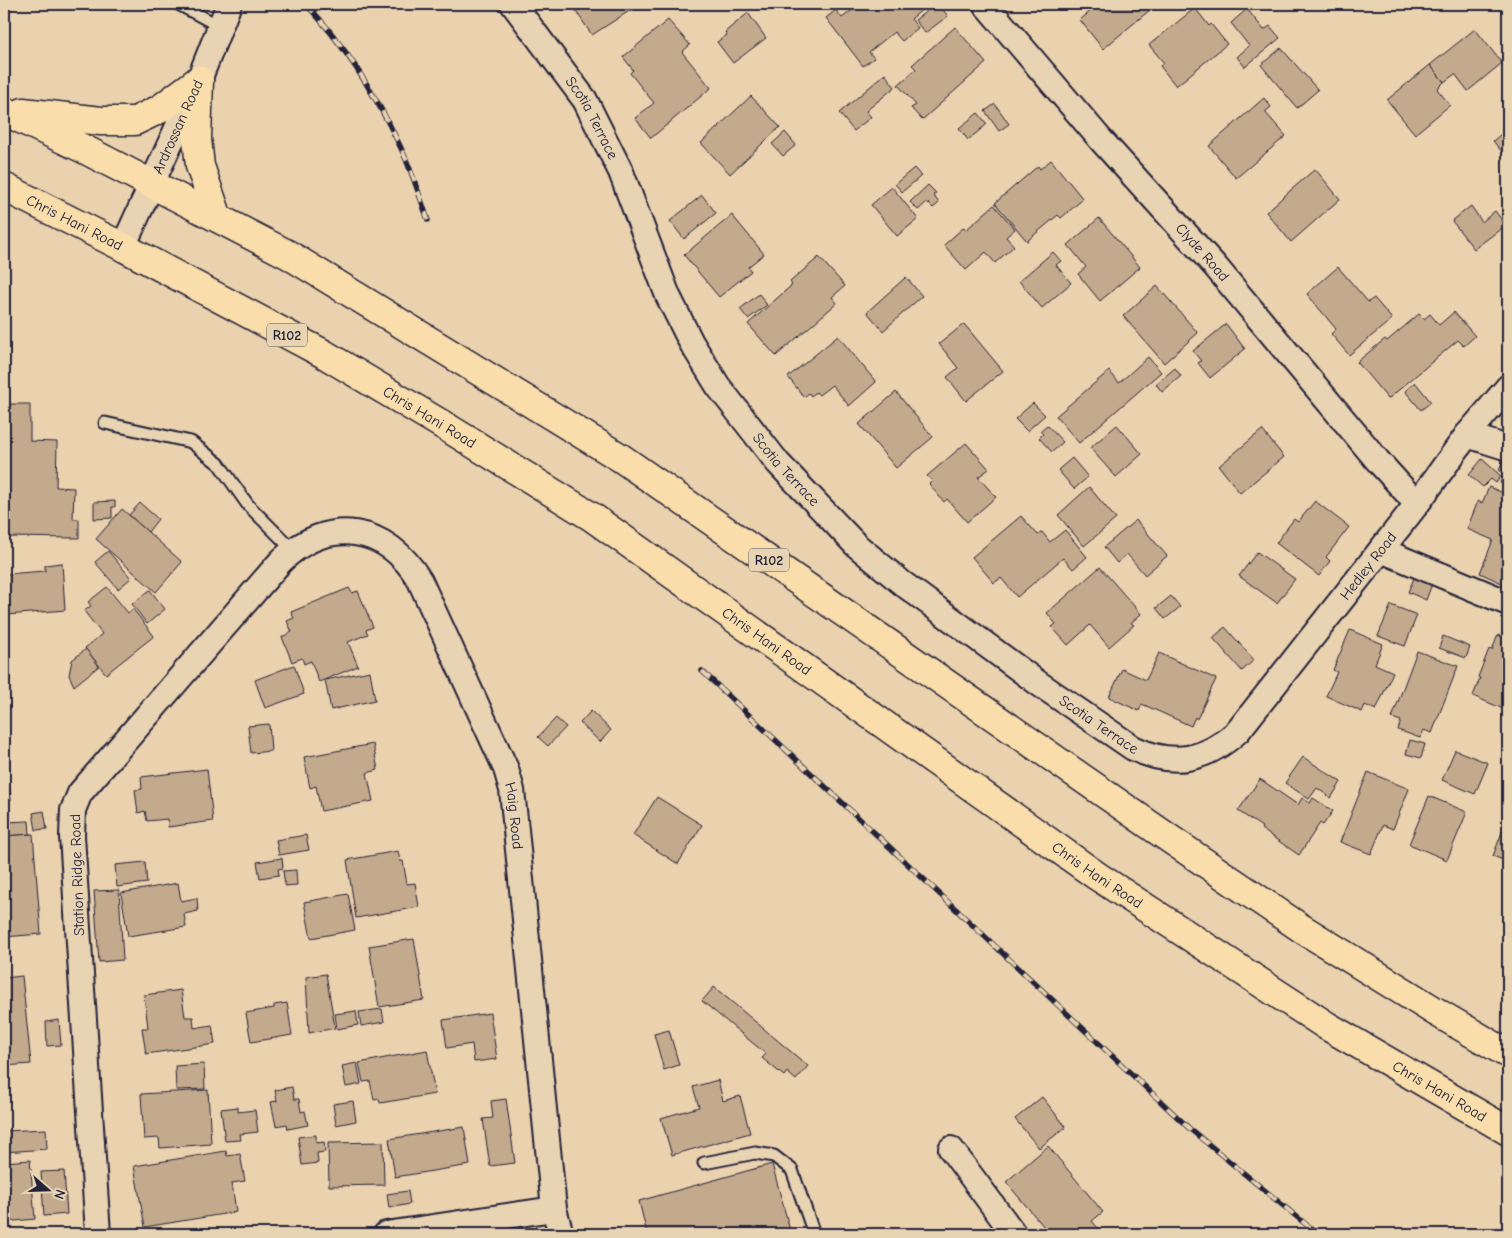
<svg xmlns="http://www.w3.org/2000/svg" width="1512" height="1238" viewBox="0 0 1512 1238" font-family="'Comic Neue',sans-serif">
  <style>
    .building { fill: #c4aa8d; stroke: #22223b }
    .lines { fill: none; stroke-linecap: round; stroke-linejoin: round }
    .lane-casing { stroke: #22223b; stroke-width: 15 }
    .street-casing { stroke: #22223b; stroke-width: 28 }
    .primary-casing { stroke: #22223b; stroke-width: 31 }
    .lane { stroke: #e8d3b2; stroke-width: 11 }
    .street { stroke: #e8d3b2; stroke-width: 24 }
    .primary { stroke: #f9deab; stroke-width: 28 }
    .rail-casing { stroke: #22223b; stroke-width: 5.5 }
    .rail { stroke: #e8d3b2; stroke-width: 4; stroke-dasharray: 11; stroke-linecap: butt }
    .labels { text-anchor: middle; stroke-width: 4; stroke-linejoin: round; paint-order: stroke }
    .shield { fill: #e8d3b2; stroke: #5d575f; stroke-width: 1 }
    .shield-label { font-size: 14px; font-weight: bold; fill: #22223b }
    .street-label { font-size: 15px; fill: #22223b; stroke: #e8d3b2 }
  </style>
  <rect width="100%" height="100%" fill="#ebd2ae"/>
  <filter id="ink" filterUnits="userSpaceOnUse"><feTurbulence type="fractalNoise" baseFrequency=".02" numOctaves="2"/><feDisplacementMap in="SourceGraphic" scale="10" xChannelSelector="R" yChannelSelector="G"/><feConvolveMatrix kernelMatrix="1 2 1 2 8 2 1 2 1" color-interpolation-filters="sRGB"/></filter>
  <g filter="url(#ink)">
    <g class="building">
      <polygon points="571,4 640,4 592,35"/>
      <polygon points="860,4 921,4 924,8 911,19 918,28 902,41 894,32 869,52 874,58 863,66 826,18 836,10 842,18"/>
      <polygon points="936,4 938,4 948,16 925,33 915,20"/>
      <polygon points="1099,4 1157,4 1103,49 1080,20"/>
      <polygon points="1195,8 1209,26 1211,24 1227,44 1176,86 1160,66 1164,63 1149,45"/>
      <polygon points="1247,9 1264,30 1270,26 1280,38 1245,67 1237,57 1249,46 1231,23"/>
      <polygon points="748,13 766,38 733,63 717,42 727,35 725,32"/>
      <polygon points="668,20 690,45 682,52 711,88 651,138 635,118 654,103 630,73 633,70 623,57"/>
      <polygon points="955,27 986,63 922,120 911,108 916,105 898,85 916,69 912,65"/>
      <polygon points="1475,29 1502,63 1468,91 1455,74 1444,82 1430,65"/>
      <polygon points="1281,48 1318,90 1297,108 1261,65"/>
      <polygon points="1430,65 1444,82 1437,89 1450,105 1415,134 1387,100"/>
      <polygon points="885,74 895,87 866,111 871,117 854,131 839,113"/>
      <polygon points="751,96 780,127 730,174 701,143"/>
      <polygon points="1264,98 1271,107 1265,112 1286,136 1236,178 1209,146"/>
      <polygon points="995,104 1009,124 999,131 985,111"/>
      <polygon points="978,113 987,124 968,140 959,128"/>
      <polygon points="1508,128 1508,159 1493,141"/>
      <polygon points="785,132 796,145 783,156 772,144"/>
      <polygon points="1051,160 1083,199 1061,218 1058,215 1027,241 995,203 1038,166 1040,169"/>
      <polygon points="914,168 921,176 902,192 895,184"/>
      <polygon points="1315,169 1340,199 1291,242 1266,212"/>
      <polygon points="928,185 936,193 933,195 939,203 933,208 927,202 918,210 910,202"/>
      <polygon points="892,187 918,219 897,236 871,205"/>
      <polygon points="702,195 716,213 684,239 670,221"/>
      <polygon points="994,205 1015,229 1006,237 1014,246 995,263 986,252 966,270 944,245 964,227 966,230"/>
      <polygon points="1471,206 1482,222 1495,211 1506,225 1474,249 1452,221"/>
      <polygon points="732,215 764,254 748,267 751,271 719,297 684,255"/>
      <polygon points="1099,218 1140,267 1100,301 1078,274 1086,267 1068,245"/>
      <polygon points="1053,252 1061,261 1056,265 1071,283 1042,308 1019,281"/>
      <polygon points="819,257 845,286 832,297 837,303 776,356 748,324 792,285 790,282"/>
      <polygon points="1338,267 1368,302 1374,298 1392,319 1349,355 1331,334 1336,329 1307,294"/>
      <polygon points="906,277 922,296 883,331 867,312"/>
      <polygon points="1157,286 1198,333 1164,363 1123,316"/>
      <polygon points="759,294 767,305 748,319 740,309"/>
      <polygon points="1454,312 1475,336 1464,346 1458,340 1388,399 1357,362 1385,339 1387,341 1419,314 1424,319 1430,314 1439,325"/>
      <polygon points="964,324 1003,371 966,401 947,377 958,368 939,344"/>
      <polygon points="1226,324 1245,349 1210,378 1198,363 1201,361 1193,351"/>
      <polygon points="838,336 876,382 849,406 832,385 819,395 816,392 811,396 809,393 804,397 788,377"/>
      <polygon points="1148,357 1161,372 1079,443 1056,416 1109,371 1119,383"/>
      <polygon points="1175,368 1181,376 1162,392 1156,384"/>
      <polygon points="1415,382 1431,402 1421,410 1405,391"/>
      <polygon points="896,392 933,437 896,468 859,424"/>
      <polygon points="1033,403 1045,415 1027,431 1015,419"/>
      <polygon points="4,404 30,404 30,441 57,442 56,487 74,488 73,519 79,519 79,538 5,537"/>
      <polygon points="1047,425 1063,442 1052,452 1039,438 1043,434 1040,431"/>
      <polygon points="1117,425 1142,454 1116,477 1090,448"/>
      <polygon points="1262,430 1284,457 1240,493 1219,466"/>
      <polygon points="966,443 989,469 978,477 996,497 967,522 947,499 944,502 929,484 932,481 927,476"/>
      <polygon points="1072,458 1088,477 1074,489 1058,470"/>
      <polygon points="1482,459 1501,476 1496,483 1491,479 1483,487 1469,475"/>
      <polygon points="1503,460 1508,462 1508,486 1500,483 1504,473 1499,471"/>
      <polygon points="1089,487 1116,519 1084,546 1058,515"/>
      <polygon points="1489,487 1508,495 1508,574 1504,584 1480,573 1493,540 1467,529 1478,501 1482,503"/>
      <polygon points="115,501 115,507 112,507 112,518 94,519 94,502"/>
      <polygon points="1315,501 1349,527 1326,557 1330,561 1319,576 1276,543 1294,519 1298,522"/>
      <polygon points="140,503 158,519 148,532 129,515"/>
      <polygon points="122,509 182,562 156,592 96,539"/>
      <polygon points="1021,516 1038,535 1042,532 1050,542 1065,530 1087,557 1073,569 1063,558 1017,597 1001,578 994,583 972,557"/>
      <polygon points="1136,520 1167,556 1145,575 1127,554 1117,563 1104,547"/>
      <polygon points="108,551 131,578 118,589 95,562"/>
      <polygon points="1257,552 1295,579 1277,603 1239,576"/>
      <polygon points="62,563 65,610 7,615 4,593 4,568 5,568 6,574 45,571 45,565"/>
      <polygon points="1100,567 1141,614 1131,623 1134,625 1109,647 1090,625 1068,645 1052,627 1056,624 1047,613"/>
      <polygon points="1414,578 1432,584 1426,600 1408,592"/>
      <polygon points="107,587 128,613 133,609 154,636 106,674 85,648 102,634 84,611 91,606 88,602"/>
      <polygon points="349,588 352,593 358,591 373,627 366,630 368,634 348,642 358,666 319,682 311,661 304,664 302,658 292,662 282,637 292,632 287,621 294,618 291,612"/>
      <polygon points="150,590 165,609 147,624 132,604"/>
      <polygon points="1171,596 1180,607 1165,619 1156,608"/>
      <polygon points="1391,605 1417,615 1405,646 1378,636"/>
      <polygon points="1225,627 1254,660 1242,671 1213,638"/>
      <polygon points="1350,630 1383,644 1375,664 1393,672 1376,710 1365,705 1362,712 1326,696 1337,672 1333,670"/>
      <polygon points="1498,635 1508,640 1508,711 1473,696 1480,678 1478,677 1489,649 1492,650"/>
      <polygon points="1443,636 1470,647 1466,658 1439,648"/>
      <polygon points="86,649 99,666 74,686 69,675 72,660"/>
      <polygon points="1417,651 1458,666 1432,733 1424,730 1420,738 1398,730 1401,721 1392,718"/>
      <polygon points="1159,653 1216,679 1197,719 1195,717 1191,726 1142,704 1139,711 1109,697 1122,669 1146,680"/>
      <polygon points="294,665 304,694 265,708 255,680"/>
      <polygon points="370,671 375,700 331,710 325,680"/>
      <polygon points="591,711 611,730 600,742 580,723"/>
      <polygon points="556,718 566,727 548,746 538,737"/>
      <polygon points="269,724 271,751 251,753 248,726"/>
      <polygon points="1410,740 1425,744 1421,758 1406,754"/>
      <polygon points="373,744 378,770 367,773 373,801 321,811 316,786 310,788 304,757"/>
      <polygon points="1455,750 1488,763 1475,794 1442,780"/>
      <polygon points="1303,757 1341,782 1331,798 1317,788 1309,799 1285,783"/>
      <polygon points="207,769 213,821 168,827 167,819 147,821 145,811 138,813 135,790 142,789 141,777"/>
      <polygon points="1368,772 1409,789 1393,829 1383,825 1371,854 1340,842"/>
      <polygon points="1260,779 1298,805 1302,798 1310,803 1313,798 1333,811 1323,825 1320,823 1299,855 1261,829 1262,827 1238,811"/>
      <polygon points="4,783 9,783 11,800 4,800"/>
      <polygon points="1429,796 1467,812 1447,860 1409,844"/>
      <polygon points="657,797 702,825 678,864 633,835"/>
      <polygon points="44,811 47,829 36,830 33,813"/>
      <polygon points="1508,816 1508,862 1493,856"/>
      <polygon points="29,821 30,834 6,836 5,822"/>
      <polygon points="33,834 41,934 4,937 4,836"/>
      <polygon points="306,835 309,850 279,855 276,840"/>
      <polygon points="398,851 400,861 403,861 407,884 415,883 419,907 356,918 347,860"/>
      <polygon points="282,858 283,868 278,869 279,875 260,878 257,862"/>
      <polygon points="145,862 147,883 117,887 115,865"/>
      <polygon points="296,870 297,885 285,886 283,871"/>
      <polygon points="178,883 181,901 197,898 198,911 184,914 186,927 128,936 121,893"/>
      <polygon points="119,890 123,960 99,962 94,891"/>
      <polygon points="348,894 355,930 311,938 304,902"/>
      <polygon points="414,939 424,1000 379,1007 369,946"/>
      <polygon points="326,974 335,1028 309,1033 306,977"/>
      <polygon points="22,976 31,1064 4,1066 4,978"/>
      <polygon points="714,987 808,1066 796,1080 787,1072 784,1076 762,1058 766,1054 702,1001"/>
      <polygon points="181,990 185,1017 193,1017 194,1028 212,1025 215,1044 146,1054 142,1028 148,1028 144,995"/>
      <polygon points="287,1003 292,1035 251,1042 246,1013 274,1008 274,1005"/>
      <polygon points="382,1009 384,1022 361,1026 359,1012"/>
      <polygon points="356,1011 358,1025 337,1029 335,1014"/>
      <polygon points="490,1013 497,1059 474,1062 472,1044 447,1048 443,1020"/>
      <polygon points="59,1020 61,1045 47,1046 46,1022"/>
      <polygon points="669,1030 679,1065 664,1070 654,1034"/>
      <polygon points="427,1050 435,1094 380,1103 379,1099 374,1100 370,1081 363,1082 359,1063"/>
      <polygon points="357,1063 361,1084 346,1087 342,1066"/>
      <polygon points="204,1064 205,1089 176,1090 175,1066"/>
      <polygon points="718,1080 723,1101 740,1096 750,1133 672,1155 661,1118 699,1107 693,1087"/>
      <polygon points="292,1087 294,1099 299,1099 301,1112 305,1111 308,1125 288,1129 287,1124 276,1126 271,1102 277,1101 275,1090"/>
      <polygon points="208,1090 211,1144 160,1148 159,1138 144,1139 141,1094"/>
      <polygon points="1042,1097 1066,1127 1039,1148 1015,1119"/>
      <polygon points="506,1099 515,1163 490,1166 483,1119 493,1118 491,1101"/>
      <polygon points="353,1101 356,1121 336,1125 333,1104"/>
      <polygon points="238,1107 238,1112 255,1110 258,1132 240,1134 241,1140 225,1141 221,1109"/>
      <polygon points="464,1127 470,1165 395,1177 389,1139"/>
      <polygon points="46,1129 47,1149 4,1152 4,1131"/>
      <polygon points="316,1135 316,1143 324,1142 325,1152 317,1153 318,1163 302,1165 298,1137"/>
      <polygon points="383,1142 384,1185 329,1186 328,1143"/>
      <polygon points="1048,1146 1103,1212 1092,1221 1103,1234 1050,1234 1006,1182"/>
      <polygon points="226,1151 227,1156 240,1154 245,1181 232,1183 236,1212 145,1227 134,1166"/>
      <polygon points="30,1160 35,1219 4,1222 4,1162"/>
      <polygon points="772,1164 791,1234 807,1229 808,1234 647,1234 639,1201"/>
      <polygon points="64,1171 67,1214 44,1216 41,1172"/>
      <polygon points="408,1191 410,1204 389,1208 387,1194"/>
    </g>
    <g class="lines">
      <g class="lane-casing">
        <g id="lane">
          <polyline points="178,4 221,27"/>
          <polyline points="105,423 191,442 219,464 248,505 293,550"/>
          <polyline points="704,1163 755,1153 774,1156 792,1170 814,1234"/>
        </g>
      </g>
      <g class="street-casing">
        <g id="street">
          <path id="s1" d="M513 4 585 100 621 172 668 296 691 342 718 386 778 463 856 545 902 583 1038 683 1133 748C1173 767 1205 761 1238 731L1417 504 1467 435 1508 387"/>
          <path id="s2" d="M985 4 1101 140 1215 266 1378 461 1417 504"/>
          <path id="s3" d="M123 247 199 80 229 4"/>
          <polyline points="1467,435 1508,448"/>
          <polyline points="1381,550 1508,603"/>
          <polyline points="951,1149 1014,1234"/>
          <path id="s4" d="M98 1234 72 836 73 810 80 793 281 561C328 516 387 525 420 581L506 769 512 790 554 1209 561 1234"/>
          <polyline points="386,1234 554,1209"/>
        </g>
      </g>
      <g class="primary-casing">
        <g id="primary">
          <polyline points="199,80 197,139 200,166 218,218"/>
          <polyline points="4,111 84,149 289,255 621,458 1167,837 1301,928 1438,1013 1508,1054"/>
          <polyline points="23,112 101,121 135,121 160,109 199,80"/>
          <path id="s5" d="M4 187 123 247 324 354 448 428 592 517 1097 876 1327 1026 1508 1131"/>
        </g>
      </g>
      <use href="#lane" class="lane"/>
      <use href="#street" class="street"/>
      <use href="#primary" class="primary"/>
      <g class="rail-casing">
        <g id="rail">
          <path d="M306 4C345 45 375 94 399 144 411 168 419 194 428 220"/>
          <polyline points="702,671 1190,1129 1308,1226 1321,1234"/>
        </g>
      </g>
      <use href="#rail" class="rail"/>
    </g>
  </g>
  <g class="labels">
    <g class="shield">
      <rect x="267" y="323.5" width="40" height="23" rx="4"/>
      <rect x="749" y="548.5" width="40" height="23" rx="4"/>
    </g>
    <g class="shield-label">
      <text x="287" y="340">R102</text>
      <text x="769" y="565">R102</text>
    </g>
    <g class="street-label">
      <text dy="5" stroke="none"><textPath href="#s1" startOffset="139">Scotia Terrace</textPath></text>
      <text dy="5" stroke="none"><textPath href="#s3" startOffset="132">Ardrossan Road</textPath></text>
      <text dy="5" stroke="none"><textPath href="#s5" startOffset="79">Chris Hani Road</textPath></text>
      <text dy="5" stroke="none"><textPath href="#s2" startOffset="330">Clyde Road</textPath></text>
      <text dy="5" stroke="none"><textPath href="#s5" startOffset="484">Chris Hani Road</textPath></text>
      <text dy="5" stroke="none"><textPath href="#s1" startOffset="544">Scotia Terrace</textPath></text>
      <text dy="5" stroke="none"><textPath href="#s1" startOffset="1315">Hedley Road</textPath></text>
      <text dy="5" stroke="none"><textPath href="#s5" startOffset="889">Chris Hani Road</textPath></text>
      <text dy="5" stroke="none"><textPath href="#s1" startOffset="949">Scotia Terrace</textPath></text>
      <text dy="5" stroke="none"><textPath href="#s4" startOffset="1170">Haig Road</textPath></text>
      <text transform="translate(77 875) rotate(-92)" y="5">Station Ridge Road</text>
      <text dy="5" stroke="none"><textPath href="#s5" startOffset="1294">Chris Hani Road</textPath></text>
      <text dy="5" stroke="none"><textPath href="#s5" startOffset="1699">Chris Hani Road</textPath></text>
    </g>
  </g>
  <rect width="1512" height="1238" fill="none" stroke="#e8d3b2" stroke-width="20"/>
  <rect x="10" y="10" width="1492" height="1218" fill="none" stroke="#22223b" stroke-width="2" filter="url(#ink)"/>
  <g transform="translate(48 1190) rotate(110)" stroke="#e8d3b2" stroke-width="4" paint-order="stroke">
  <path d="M0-4L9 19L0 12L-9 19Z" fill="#22223b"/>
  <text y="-8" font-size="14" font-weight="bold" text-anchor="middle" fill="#22223b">N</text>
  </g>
</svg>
